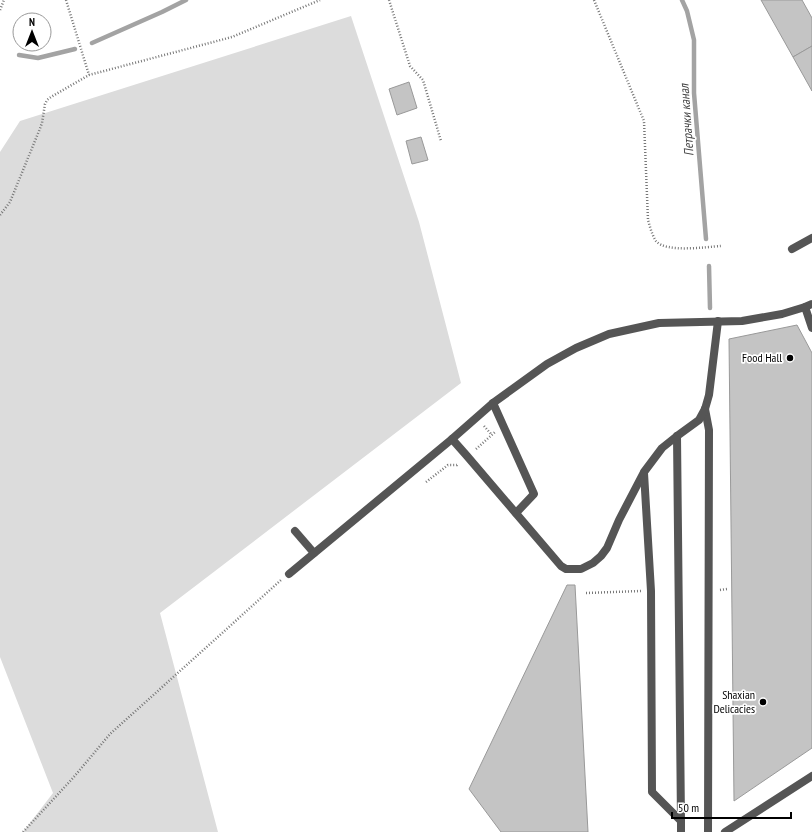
<svg xmlns="http://www.w3.org/2000/svg" width="812" height="832" viewBox="0 0 812 832" font-family="'PT Sans Narrow',sans-serif">
  <style>
    .green { fill: #dcdcdc }
    .lines { fill: none; stroke-linecap: round; stroke-linejoin: round }
    .stream { stroke: #a3a3a3; stroke-width: 4.5 }
    .building { fill: #c4c4c4; stroke: #999 }
    .path { stroke: #777; stroke-width: 2.5; stroke-dasharray: 1 2; stroke-linecap: butt }
    .service { stroke: #555; stroke-width: 8 }
    .minor { stroke: #555; stroke-width: 8 }
    .poi-dot { fill: #000; stroke: #fff; stroke-width: 1.5 }
    .labels { text-anchor: middle; stroke-width: 3.5; stroke-linejoin: round; paint-order: stroke }
    .poi-label { font-size: 12px; fill: #000; stroke: #fff; text-anchor: end }
    .water-label { font-size: 13px; font-style: italic; fill: #444; stroke: #fff }
  </style>
  <rect width="100%" height="100%" fill="#fff"/>
  <polygon class="green" points="351,16 419,222 461,383 160,613 218,832 23,832 53,793 0,657 0,152 20,121"/>
  <g class="lines">
    <g class="stream">
      <polyline points="682,0 687,11 694,40 694,93 706,239"/>
      <polyline points="92,43 162,12 186,0"/>
      <polyline points="19,55 38,58 75,49"/>
      <polyline points="709,266 710,308"/>
    </g>
  </g>
  <g class="building">
    <polygon points="761,0 802,0 812,18 812,46 793,57"/>
    <polygon points="812,46 812,91 793,57"/>
    <polygon points="409,82 417,108 397,115 389,89"/>
    <polygon points="421,137 428,160 412,164 406,141"/>
    <polygon points="797,325 812,353 812,748 734,801 729,339"/>
    <polygon points="567,585 575,585 588,832 501,832 469,789"/>
  </g>
  <g class="lines">
    <g class="path">
      <polyline points="66,0 89,75"/>
      <polyline points="389,0 410,66 423,80 441,141"/>
      <path d="M594 0 644 121 648 220C650 227 652 235 656 241 666 253 706 247 721 246"/>
      <polyline points="0,10 4,0"/>
      <polyline points="0,215 10,202 39,131 42,123 45,104 47,100 51,97 89,75 232,37 320,0"/>
      <polyline points="484,426 492,435"/>
      <polyline points="476,449 495,432"/>
      <polyline points="426,482 448,465 457,465 458,464"/>
      <polyline points="720,590 727,589"/>
      <polyline points="586,593 641,591"/>
      <polyline points="23,832 73,778 110,734 281,580"/>
    </g>
    <g class="service">
      <polyline points="805,307 812,328"/>
      <polyline points="493,403 534,494 516,513"/>
      <polyline points="705,409 709,430 708,832"/>
      <polyline points="677,436 681,821"/>
      <polyline points="452,439 467,456 561,566 566,569 581,569 593,563 601,556 607,548 619,520 644,472 662,448 677,436 699,420 705,409 709,395 718,321"/>
      <polyline points="644,473 651,591 652,792 681,821 681,832"/>
      <polyline points="725,832 812,776"/>
    </g>
    <g class="minor">
      <polyline points="792,249 812,238"/>
      <polyline points="295,531 314,553"/>
      <polyline points="289,574 452,439 493,403 547,364 576,348 609,334 659,323 742,321 782,314 805,307 812,304"/>
    </g>
  </g>
  <g class="poi-dot">
    <circle cx="790" cy="358" r="4"/>
    <circle cx="763" cy="702" r="4"/>
  </g>
  <g class="labels">
    <g class="poi-label">
      <text x="782" y="362">Food Hall</text>
      <text x="755" y="699">Shaxian<tspan x="755" dy="14">Delicacies</tspan></text>
    </g>
    <g class="water-label">
      <text transform="translate(686 120) rotate(-94)" y="5">Петрачки канал</text>
    </g>
  </g>
  <g transform="translate(32 32)"><circle r="19" fill="#ffffff" stroke="#999999"/>
  <path d="M0-3L7 15L0 10L-7 15Z" fill="#000000"/>
  <text y="-6" font-size="11" font-weight="bold" text-anchor="middle" fill="#000000">N</text>
  </g>
  <path d="M672 812v6h119v-6" fill="none" stroke="#000000" stroke-width="2"/>
  <text x="678" y="812" font-size="12" fill="#000000" stroke="#ffffff" stroke-width="3" paint-order="stroke">50 m</text>
</svg>
